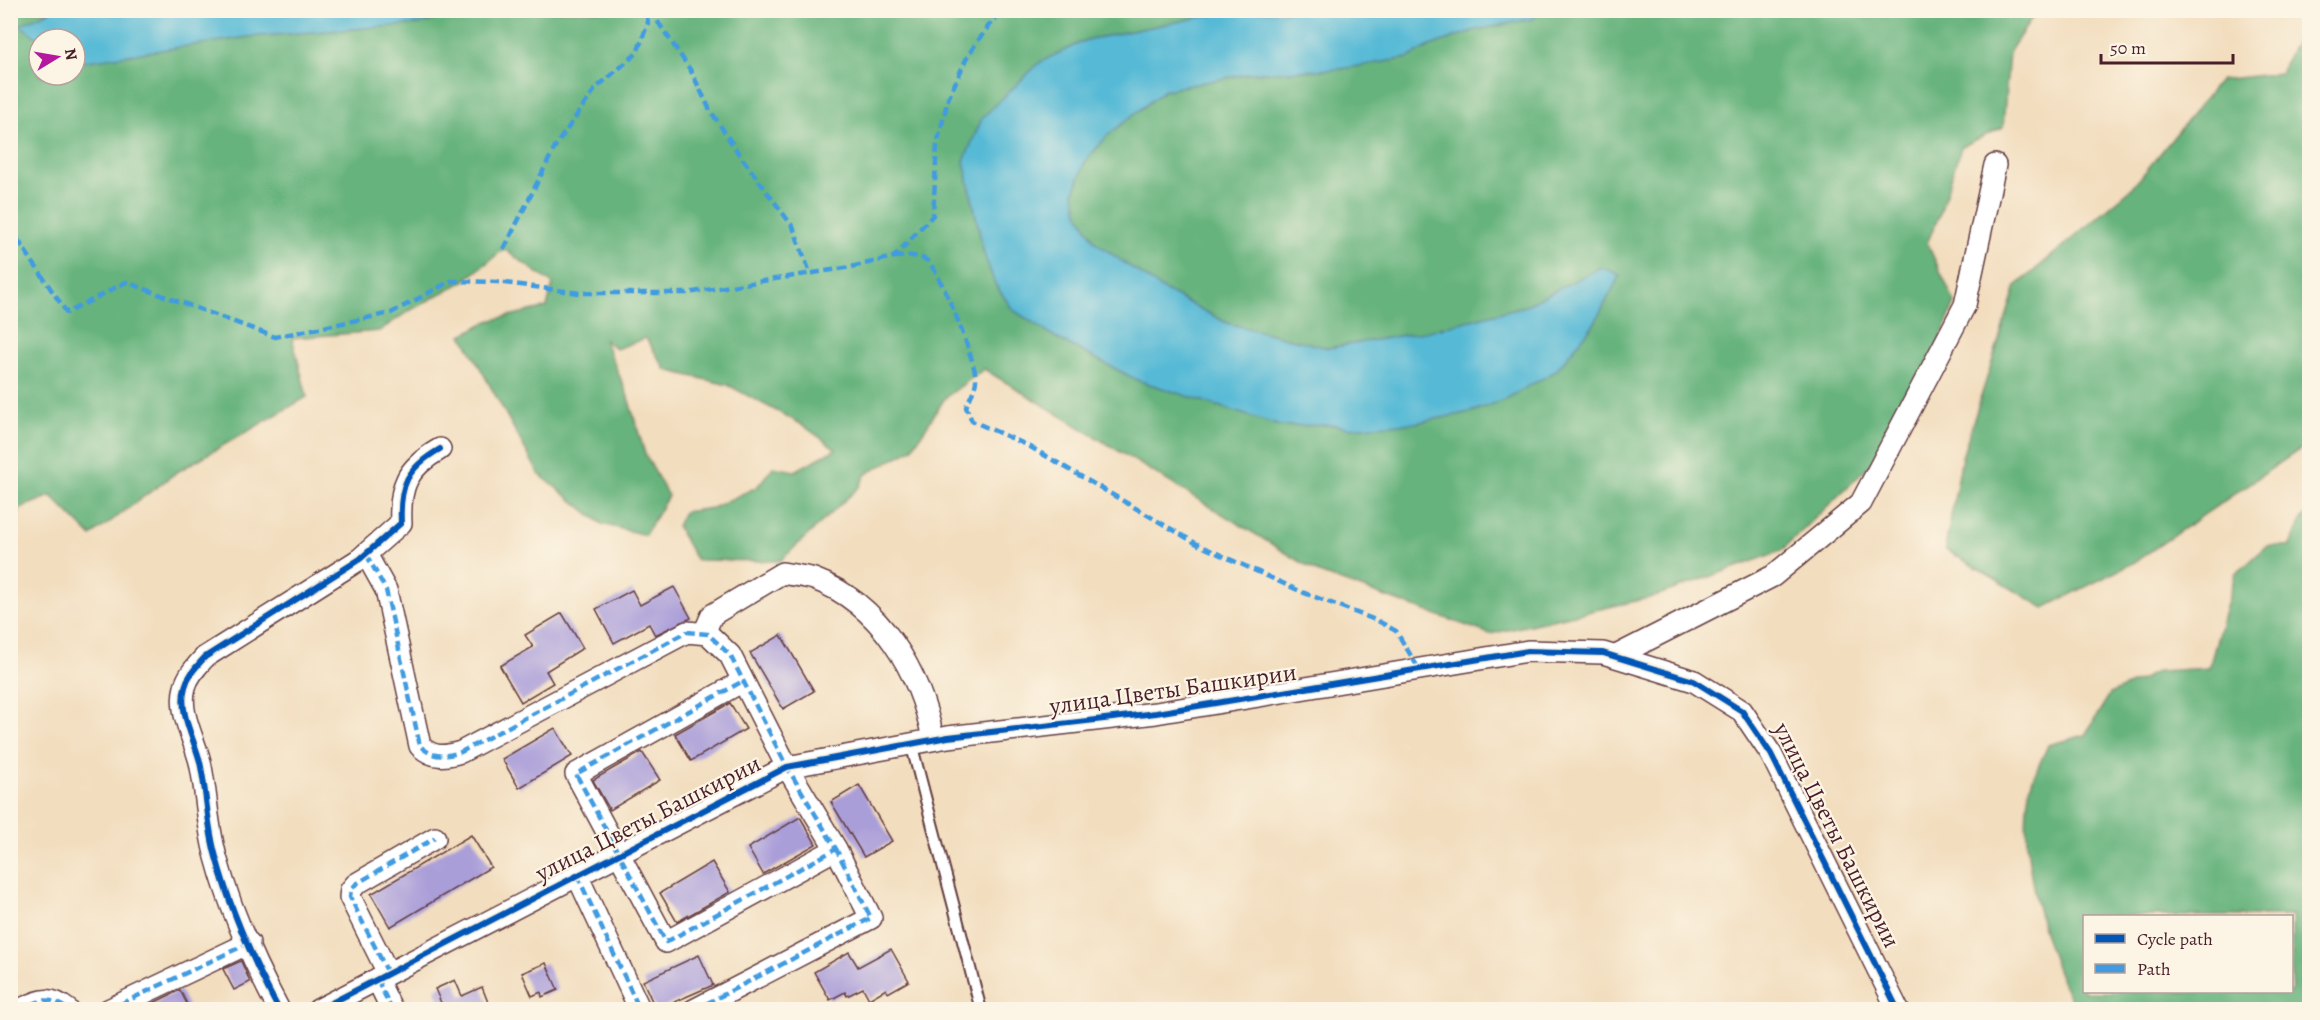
<svg xmlns="http://www.w3.org/2000/svg" width="2320" height="1020" viewBox="0 0 2320 1020" font-family="Alegreya,serif">
  <style>
    .forest { fill: #66b37d; stroke: #586954; stroke-width: 1.5; fill-rule: evenodd }
    .water { fill: #57bad6; stroke: #506c80; stroke-width: 1.5 }
    .building { fill: #aa9ed9 }
    .lines { fill: none; stroke-linecap: round; stroke-linejoin: round }
    .lane-casing { stroke: #633c41; stroke-width: 14 }
    .street-casing { stroke: #633c41; stroke-width: 24 }
    .lane { stroke: #fff; stroke-width: 10 }
    .street { stroke: #fff; stroke-width: 21 }
    .quiet { stroke: #409be1; stroke-width: 4.5; stroke-dasharray: 9 4.5; stroke-linecap: butt }
    .cycleway-casing { stroke: #fcf5e5; stroke-width: 10 }
    .cycleway { stroke: #0057b8; stroke-width: 6 }
    .labels { text-anchor: middle; stroke-width: 4.5; stroke-linejoin: round; paint-order: stroke }
    .street-label { font-size: 24px; fill: #4a1f2b; stroke: #fcf5e5 }
  </style>
  <rect width="100%" height="100%" fill="#fcf5e5"/>
  <filter id="ink" filterUnits="userSpaceOnUse"><feTurbulence type="fractalNoise" baseFrequency=".0167" numOctaves="2"/><feDisplacementMap in="SourceGraphic" scale="12" xChannelSelector="R" yChannelSelector="G"/><feConvolveMatrix kernelMatrix="1 2 1 2 8 2 1 2 1" color-interpolation-filters="sRGB"/></filter>
  <filter id="wash" filterUnits="userSpaceOnUse"><feTurbulence type="fractalNoise" baseFrequency=".008" numOctaves="4" result="noise"/><feDisplacementMap in="SourceGraphic" scale="24" xChannelSelector="R" yChannelSelector="G"/><feGaussianBlur stdDeviation="1.35" result="paint"/><feColorMatrix in="noise" values="0 0 0 0 0 0 0 0 0 0 0 0 0 0 0 0 0 1.4 0 .05"/><feComposite in="paint" operator="in"/></filter>
  <g filter="url(#wash)">
    <rect width="100%" height="100%" fill="#f2ddbe"/>
    <g class="forest">
      <path d="M11 11H2037L2009 52 2003 127 1961 147 1939 216 1927 243 1955 303 1900 436 1781 551 1653 597 1490 634 1319 573 984 369 945 398 912 449 866 474 859 487 780 561 696 560 677 526 684 512 712 508 757 487 773 467 795 471 836 449 801 424 728 385 666 370 646 338 616 349 604 339 627 394 645 454 668 496 645 535 602 524 539 474 462 335 488 321 547 307 553 284 504 249 464 281 409 311 379 331 292 338 307 397 177 472 91 536 51 496 20 508 11 554ZM39 39H75V75H39Z"/>
      <polygon points="2301,31 2310,32 2309,443 2133,563 2044,608 1945,549 1962,457 2016,286 2132,188 2220,80 2280,73"/>
      <path d="M2309 511V1009H2076C2045 955 2018 855 2029 792 2032 777 2042 760 2048 745L2085 735 2110 694 2159 671 2209 668 2235 575 2267 546H2291L2301 520ZM2084 916H2292V992H2084Z"/>
    </g>
    <g class="water">
      <polygon points="51,11 51,10 461,11 421,24 248,37 75,63 75,39 39,39 20,25"/>
      <polygon points="1231,11 1543,11 1531,19 1472,31 1430,46 1408,58 1341,69 1252,73 1165,90 1108,135 1085,162 1074,192 1078,212 1095,242 1162,289 1227,323 1328,348 1428,331 1525,306 1601,267 1620,275 1594,324 1556,371 1504,400 1471,412 1415,423 1349,428 1334,425 1280,426 1137,380 1058,339 1013,310 995,284 984,254 964,161 982,118 1040,62 1086,40"/>
    </g>
    <g id="blocks">
      <g class="building">
        <polygon points="674,587 691,618 655,635 649,624 614,643 596,609 632,590 640,605"/>
        <polygon points="562,613 583,648 546,671 553,683 521,702 500,666 533,647 525,635"/>
        <polygon points="781,635 814,691 783,709 750,653"/>
        <polygon points="730,703 746,729 691,761 675,734"/>
        <polygon points="555,728 572,756 519,788 502,759"/>
        <polygon points="642,752 660,780 610,810 593,780"/>
        <polygon points="859,785 892,841 864,857 831,802"/>
        <polygon points="800,817 816,844 763,874 748,848"/>
        <polygon points="471,835 491,867 390,927 371,894"/>
        <polygon points="712,862 730,892 677,922 660,893"/>
        <polygon points="891,949 909,981 888,993 886,989 869,999 863,988 847,996 845,992 830,1000 814,972 849,952 858,967"/>
        <polygon points="699,955 713,985 656,1010 643,981"/>
        <polygon points="241,961 250,982 234,990 223,969"/>
        <polygon points="546,963 558,990 542,997 541,992 532,996 522,973"/>
        <polygon points="455,980 462,996 482,987 491,1010 431,1010 442,1005 435,989"/>
        <polygon points="180,990 190,1010 139,1010"/>
      </g>
    </g>
  </g>
  <g filter="url(#ink)">
    <use href="#blocks" fill-opacity="0" stroke="#633c41" stroke-width="1.5"/>
    <g class="lines">
      <g class="lane-casing">
        <polyline id="lane" points="911,743 981,1010"/>
      </g>
      <g class="street-casing">
        <g id="street">
          <path d="M366 554 386 590 420 746C433 758 444 757 461 752L687 632 708 634 730 655 787 767 836 849 666 942 576 774 743 681"/>
          <path d="M704 633 712 615 782 573C792 575 804 576 814 579 881 604 920 672 933 739"/>
          <polyline points="1616,656 1773,576 1861,503 1965,305 1995,165"/>
          <polyline points="577,875 640,1010"/>
          <polyline points="388,973 350,897 351,890 356,884 435,838"/>
          <polyline points="377,979 392,1010"/>
          <path d="M19 1010C40 1001 48 994 68 1010"/>
          <polyline points="108,1010 249,943"/>
          <path d="M279 1010C254 963 230 909 216 857 207 826 207 794 200 762 194 738 178 712 185 687 188 675 197 666 205 657L360 559 401 523C399 485 407 468 440 449"/>
          <polyline points="318,1010 787,767 948,737 1156,713 1528,651 1603,653 1694,681 1742,711 1771,754 1898,1010"/>
          <polyline points="694,1010 871,918 836,849"/>
        </g>
      </g>
      <use href="#lane" class="lane"/>
      <use href="#street" class="street"/>
      <g class="quiet">
        <polyline points="650,10 691,71 710,110 739,154 793,227 810,273"/>
        <polyline points="10,228 67,313 126,282 275,337 391,313 451,281 498,282 579,293 687,293 851,267 894,257 933,215 937,145 948,99 968,55 992,21 1006,10"/>
        <polyline points="504,249 556,145 596,88 637,53 648,23 646,10"/>
        <path d="M894 257C905 256 916 254 926 260 939 267 977 364 976 380 976 388 969 399 966 407L972 421 1027 445 1199 545 1302 592 1378 621 1396 631 1419 669"/>
        <path d="M366 554 386 590 420 746C433 758 444 757 461 752L687 632 708 634 730 655 787 767 836 849 666 942 576 774 743 681"/>
        <polyline points="577,875 640,1010"/>
        <polyline points="388,973 350,897 351,890 356,884 435,838"/>
        <polyline points="377,979 392,1010"/>
        <path d="M19 1010C40 1001 48 994 68 1010"/>
        <polyline points="108,1010 249,943"/>
        <polyline points="694,1010 871,918 836,849"/>
      </g>
      <g class="cycleway-casing">
        <g id="cycleway">
          <path d="M279 1010C254 963 230 909 216 857 207 826 207 794 200 762 194 738 178 712 185 687 188 675 197 666 205 657L360 559 401 523C399 485 407 468 440 449"/>
          <polyline points="318,1010 787,767 948,737 1156,713 1528,651 1603,653 1694,681 1742,711 1771,754 1898,1010"/>
        </g>
      </g>
      <use href="#cycleway" class="cycleway"/>
    </g>
  </g>
  <g class="labels">
    <g class="street-label">
      <text transform="translate(1173 689) rotate(-8)" y="8">улица Цветы Башкирии</text>
      <text transform="translate(648 818) rotate(-27)" y="8">улица Цветы Башкирии</text>
      <text transform="translate(1837 835) rotate(63)" y="8">улица Цветы Башкирии</text>
    </g>
  </g>
  <rect width="2320" height="1020" fill="none" stroke="#fcf5e5" stroke-width="36"/>
  <rect x="2083" y="915" width="210" height="78" fill="#fcf5e5" stroke="#b59f9b" stroke-width="1.5"/>
  <rect x="2095" y="934" width="30" height="9" fill="#0057b8" stroke="#b59f9b" stroke-width="1.5"/>
  <text x="2137" y="945" font-size="18" fill="#4a1f2b">Cycle path</text>
  <rect x="2095" y="964" width="30" height="9" fill="#409be1" stroke="#b59f9b" stroke-width="1.5"/>
  <text x="2137" y="975" font-size="18" fill="#4a1f2b">Path</text>
  <g transform="translate(57 57) rotate(79)"><circle r="28" fill="#fcf5e5" stroke="#b59f9b" stroke-width="1.5"/>
  <path d="M0-4.5L10 22L0 15L-10 22Z" fill="#b5179e"/>
  <text y="-9" font-size="16" font-weight="bold" text-anchor="middle" fill="#4a1f2b">N</text>
  </g>
  <path d="M2101 54v9h132v-9" fill="none" stroke="#4a1f2b" stroke-width="3"/>
  <text x="2110" y="54" font-size="18" fill="#4a1f2b" stroke="#fcf5e5" stroke-width="4.5" paint-order="stroke">50 m</text>
</svg>
